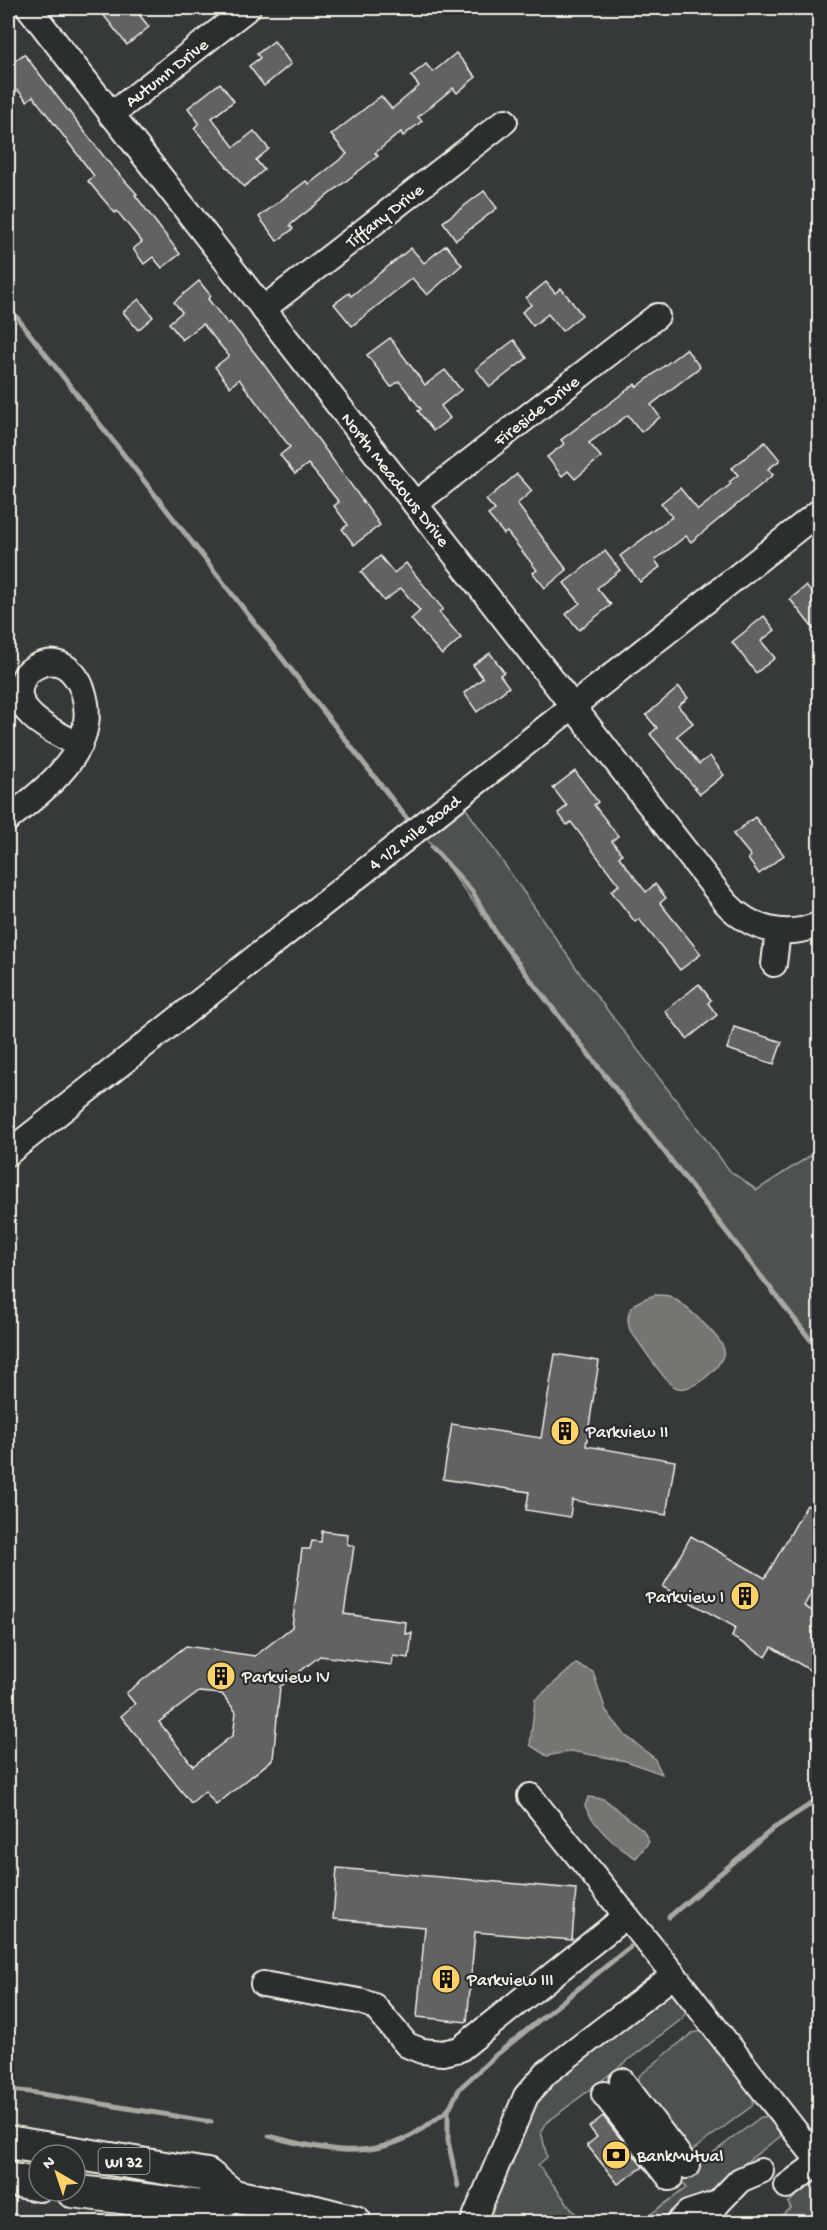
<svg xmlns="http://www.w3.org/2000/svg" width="827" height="2230" viewBox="0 0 827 2230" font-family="'Gochi Hand',sans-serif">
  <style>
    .green { fill: #4e514f; stroke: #a1a19c; stroke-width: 1.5 }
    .water { fill: #757572; stroke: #a8a7a1; stroke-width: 1.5 }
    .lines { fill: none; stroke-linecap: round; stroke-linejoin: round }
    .stream { stroke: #a8a7a1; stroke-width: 5 }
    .building { fill: #616362; stroke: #f4f1e8; stroke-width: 1.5; fill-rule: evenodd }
    .minor-casing { stroke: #f4f1e8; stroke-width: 28 }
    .major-casing { stroke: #f4f1e8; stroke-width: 36 }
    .minor { stroke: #2a2d2e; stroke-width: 24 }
    .major { stroke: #2a2d2e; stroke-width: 32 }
    .labels { text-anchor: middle; stroke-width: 4.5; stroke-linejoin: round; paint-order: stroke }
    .shield { fill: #2a2d2e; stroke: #b7b6b0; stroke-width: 1.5 }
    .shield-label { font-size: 16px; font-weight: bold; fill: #f4f1e8 }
    .street-label { font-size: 18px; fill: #f4f1e8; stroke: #2a2d2e }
    .poi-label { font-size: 18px; fill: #f4f1e8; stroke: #2a2d2e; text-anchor: start }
  </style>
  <rect width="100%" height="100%" fill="#363939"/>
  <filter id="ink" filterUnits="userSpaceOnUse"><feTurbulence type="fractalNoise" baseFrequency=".0167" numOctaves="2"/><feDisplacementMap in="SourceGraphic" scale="12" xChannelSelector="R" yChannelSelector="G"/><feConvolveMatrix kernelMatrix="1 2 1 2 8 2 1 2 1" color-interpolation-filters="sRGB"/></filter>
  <g filter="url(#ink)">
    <g class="green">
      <polygon points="464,806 586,982 730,1171 757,1190 819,1150 819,1352 527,975 424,835"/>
      <polygon points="675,1989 687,2003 686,2011 683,2018 545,2124 541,2131 547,2157 538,2165 582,2222 487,2222 491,2197 540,2090"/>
      <polygon points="703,2031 711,2035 755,2093 752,2106 693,2150 686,2147 639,2085 639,2076 692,2033"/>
      <polygon points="761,2117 773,2117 783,2128 781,2136 718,2183 713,2192 672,2222 640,2222 686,2188 679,2178"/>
      <polygon points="816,2179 819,2181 819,2222 788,2222 782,2215 791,2208 788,2203 792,2200 790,2196"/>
    </g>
    <g class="water">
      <path d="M655 1295C659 1295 665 1295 669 1296 681 1301 724 1339 724 1351 723 1368 688 1397 673 1386 662 1378 639 1342 630 1330 623 1307 636 1301 655 1295Z"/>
      <polygon points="576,1664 593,1672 606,1711 625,1735 654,1758 662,1774 626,1761 571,1751 547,1756 530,1745 535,1700"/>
      <path d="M588 1797 604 1799 643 1830 649 1842 636 1858C615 1846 596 1828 585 1806Z"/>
    </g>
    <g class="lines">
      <g class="stream">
        <polyline points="8,306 408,820"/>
        <polyline points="432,847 472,891 497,935 527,975 820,1352"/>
        <polyline points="669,1917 774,1828 820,1798"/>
        <polyline points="8,2090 30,2092 211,2122"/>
        <path d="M269 2136C318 2149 367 2161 414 2134 426 2127 437 2118 448 2110"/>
        <polyline points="458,2186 448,2141 448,2110 460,2088 496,2055 630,1947"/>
      </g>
    </g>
    <g class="building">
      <polygon points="98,8 134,8 149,27 127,45"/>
      <polygon points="274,41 291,64 264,86 249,66 260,58 257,54"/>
      <polygon points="456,53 476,77 457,93 453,88 418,117 422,121 403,136 401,132 375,153 378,156 290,225 293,229 277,241 259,217 306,181 309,184 347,154 331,135 381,96 392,109 419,86 411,76 426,64 433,72"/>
      <polygon points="24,54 109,163 137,194 135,195 180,254 162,268 153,257 144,264 133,249 142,242 117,211 115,213 88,181 94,176 33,96 27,101 18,90 8,98 8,66"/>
      <polygon points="220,83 234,101 212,118 234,147 254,131 269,149 256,160 264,170 244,187 194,128 199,123 188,108"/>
      <polygon points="484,191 497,208 456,240 443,222"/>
      <polygon points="446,245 462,265 427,295 412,278 352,326 334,304 349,293 351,296 411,248 424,263"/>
      <polygon points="199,281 211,296 208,299 228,324 230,322 262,362 380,525 354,545 342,529 348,525 334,506 339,502 308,464 295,474 280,455 290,447 239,379 230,387 215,367 229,356 203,324 182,340 169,323 182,312 174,302"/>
      <polygon points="546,282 555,293 561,288 582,315 562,331 548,314 533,326 522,312 531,305 526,298"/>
      <polygon points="139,299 153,317 138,330 123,312"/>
      <polygon points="390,338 425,385 445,370 461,390 441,406 450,418 433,431 418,411 421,409 399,381 391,387 367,355"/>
      <polygon points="514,340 527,358 490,387 476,369"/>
      <polygon points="686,349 700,367 651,405 660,417 641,432 628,415 589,443 601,457 575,479 568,471 562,476 547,457 564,444 561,440 635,384 637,387"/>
      <polygon points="765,442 780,460 768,469 773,475 691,542 686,536 655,560 660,567 640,582 620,556 672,517 661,503 680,488 698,510 731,484 729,482 738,475 732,468"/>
      <polygon points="517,474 532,491 517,504 567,570 545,588 533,573 537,570 507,532 504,534 488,515 495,510 486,500"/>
      <polygon points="605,551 620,570 597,588 611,605 579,630 566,614 580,603 564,583"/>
      <polygon points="380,556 394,573 406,563 443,609 439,612 461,638 442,655 411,619 420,611 401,588 384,601 361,572"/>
      <polygon points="819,585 819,636 790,599 806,586 811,592"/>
      <polygon points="764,616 775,630 761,641 775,658 756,673 732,642"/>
      <polygon points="490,653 504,672 500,675 509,687 477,712 464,693 483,678 473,665"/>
      <polygon points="679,687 688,698 678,706 693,723 677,736 699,764 710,756 724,775 700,794 650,734 657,728 646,715"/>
      <polygon points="575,771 598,802 594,805 618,836 612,841 622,854 619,857 646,892 655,884 666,898 660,903 701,954 680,970 639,919 635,922 611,891 619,885 571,822 567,825 558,813 567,806 553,788"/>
      <polygon points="755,817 784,855 759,874 748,859 751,856 733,834"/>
      <polygon points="699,984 711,1000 708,1003 717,1015 687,1039 665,1011"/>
      <polygon points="734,1027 782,1042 774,1064 727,1049"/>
      <polygon points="555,1354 599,1361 586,1446 675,1461 666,1515 572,1500 570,1517 526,1510 529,1492 443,1479 452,1424 541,1438"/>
      <polygon points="807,1505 819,1513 819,1579 804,1606 819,1615 819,1676 772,1647 766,1657 732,1637 735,1627 663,1587 691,1536 765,1578"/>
      <path d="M322 1531 348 1534 347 1544 354 1546 344 1614 406 1622 405 1634 412 1633 409 1658 393 1656 392 1665 320 1656 280 1687 273 1759 216 1805 205 1791 191 1803 121 1716 135 1704 126 1693 186 1646 255 1656 292 1627 302 1549H310L312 1541 321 1542ZM199 1692 222 1694 236 1712 233 1735 193 1766 159 1722Z"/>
      <polygon points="337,1868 576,1889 572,1940 475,1932 467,2022 417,2017 425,1927 333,1919"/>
      <polygon points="603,2116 643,2167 618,2184 587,2145 597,2137 589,2127"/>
    </g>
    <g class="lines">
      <g class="minor-casing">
        <g id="minor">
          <path d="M29 8 726 903C751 930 786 939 820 924"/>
          <polyline points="111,115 248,8"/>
          <polyline points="263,309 505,121"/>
          <polyline points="415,504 657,316"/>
          <path d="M8 819C46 788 102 749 83 691 79 679 69 665 56 663 46 661 34 666 27 673 0 709 55 733 80 745"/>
          <polyline points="774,964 778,931"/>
          <polyline points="8,1153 820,511"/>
          <polyline points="530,1796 674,1975 820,2163"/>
          <polyline points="263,1984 359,2001 374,2006 407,2045 422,2051 443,2053 460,2049 626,1916"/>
          <polyline points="622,2081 687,2166"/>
          <polyline points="604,2094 670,2178"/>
          <polyline points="787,2186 819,2162"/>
          <polyline points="473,2222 526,2096 546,2073 674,1975"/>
          <polyline points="679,2222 688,2213 718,2203"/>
          <polyline points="704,2222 718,2203 740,2180 761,2171"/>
        </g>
      </g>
      <g class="major-casing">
        <g id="major">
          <polyline points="8,2142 207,2175 233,2196 316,2212 355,2222"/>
          <polyline points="8,2179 39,2185"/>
          <polyline points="72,2191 201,2207 233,2196"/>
        </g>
      </g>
      <use href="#minor" class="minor"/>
      <use href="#major" class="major"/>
    </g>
  </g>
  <defs>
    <g id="building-disc" transform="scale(1.5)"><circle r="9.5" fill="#ffd166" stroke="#2a2d2e"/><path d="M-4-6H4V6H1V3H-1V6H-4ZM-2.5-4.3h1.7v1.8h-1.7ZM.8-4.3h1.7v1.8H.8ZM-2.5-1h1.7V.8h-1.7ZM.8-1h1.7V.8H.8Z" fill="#111"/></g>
    <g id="bank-disc" transform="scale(1.5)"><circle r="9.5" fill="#ffd166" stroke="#2a2d2e"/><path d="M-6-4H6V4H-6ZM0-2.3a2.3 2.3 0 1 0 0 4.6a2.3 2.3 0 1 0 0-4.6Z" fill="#111"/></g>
  </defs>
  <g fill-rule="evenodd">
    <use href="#building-disc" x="565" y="1431"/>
    <use href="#building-disc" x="745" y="1596"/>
    <use href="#building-disc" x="221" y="1676"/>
    <use href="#building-disc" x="446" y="1979"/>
    <use href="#bank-disc" x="616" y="2155"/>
  </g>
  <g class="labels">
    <rect class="shield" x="98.5" y="2148" width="51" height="26" rx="4.5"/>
    <g class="shield-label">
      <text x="124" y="2167">WI 32</text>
    </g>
    <g class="street-label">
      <text transform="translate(166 72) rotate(-38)" y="6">Autumn Drive</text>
      <text transform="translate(384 215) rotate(-38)" y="6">Tiffany Drive</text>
      <text transform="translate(536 410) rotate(-38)" y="6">Fireside Drive</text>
      <text transform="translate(396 479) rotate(52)" y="6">North Meadows Drive</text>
      <text transform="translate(414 832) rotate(-38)" y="6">4 1/2 Mile Road</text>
    </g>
    <g class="poi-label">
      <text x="586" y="1437">Parkview II</text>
      <text x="724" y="1602" text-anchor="end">Parkview I</text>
      <text x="242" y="1682">Parkview IV</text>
      <text x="467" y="1985">Parkview III</text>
      <text x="637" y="2161">BankMutual</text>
    </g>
  </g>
  <rect width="827" height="2230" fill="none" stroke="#2a2d2e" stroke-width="30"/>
  <rect x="15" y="15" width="797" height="2200" fill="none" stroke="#f4f1e8" stroke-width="2" filter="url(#ink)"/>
  <g transform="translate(57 2173) rotate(321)"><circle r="28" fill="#2a2d2e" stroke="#7b7b78" stroke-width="1.5"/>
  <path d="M0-4.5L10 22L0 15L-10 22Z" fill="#ffd166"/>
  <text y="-9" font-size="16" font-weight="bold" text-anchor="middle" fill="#f4f1e8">N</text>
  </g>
</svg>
